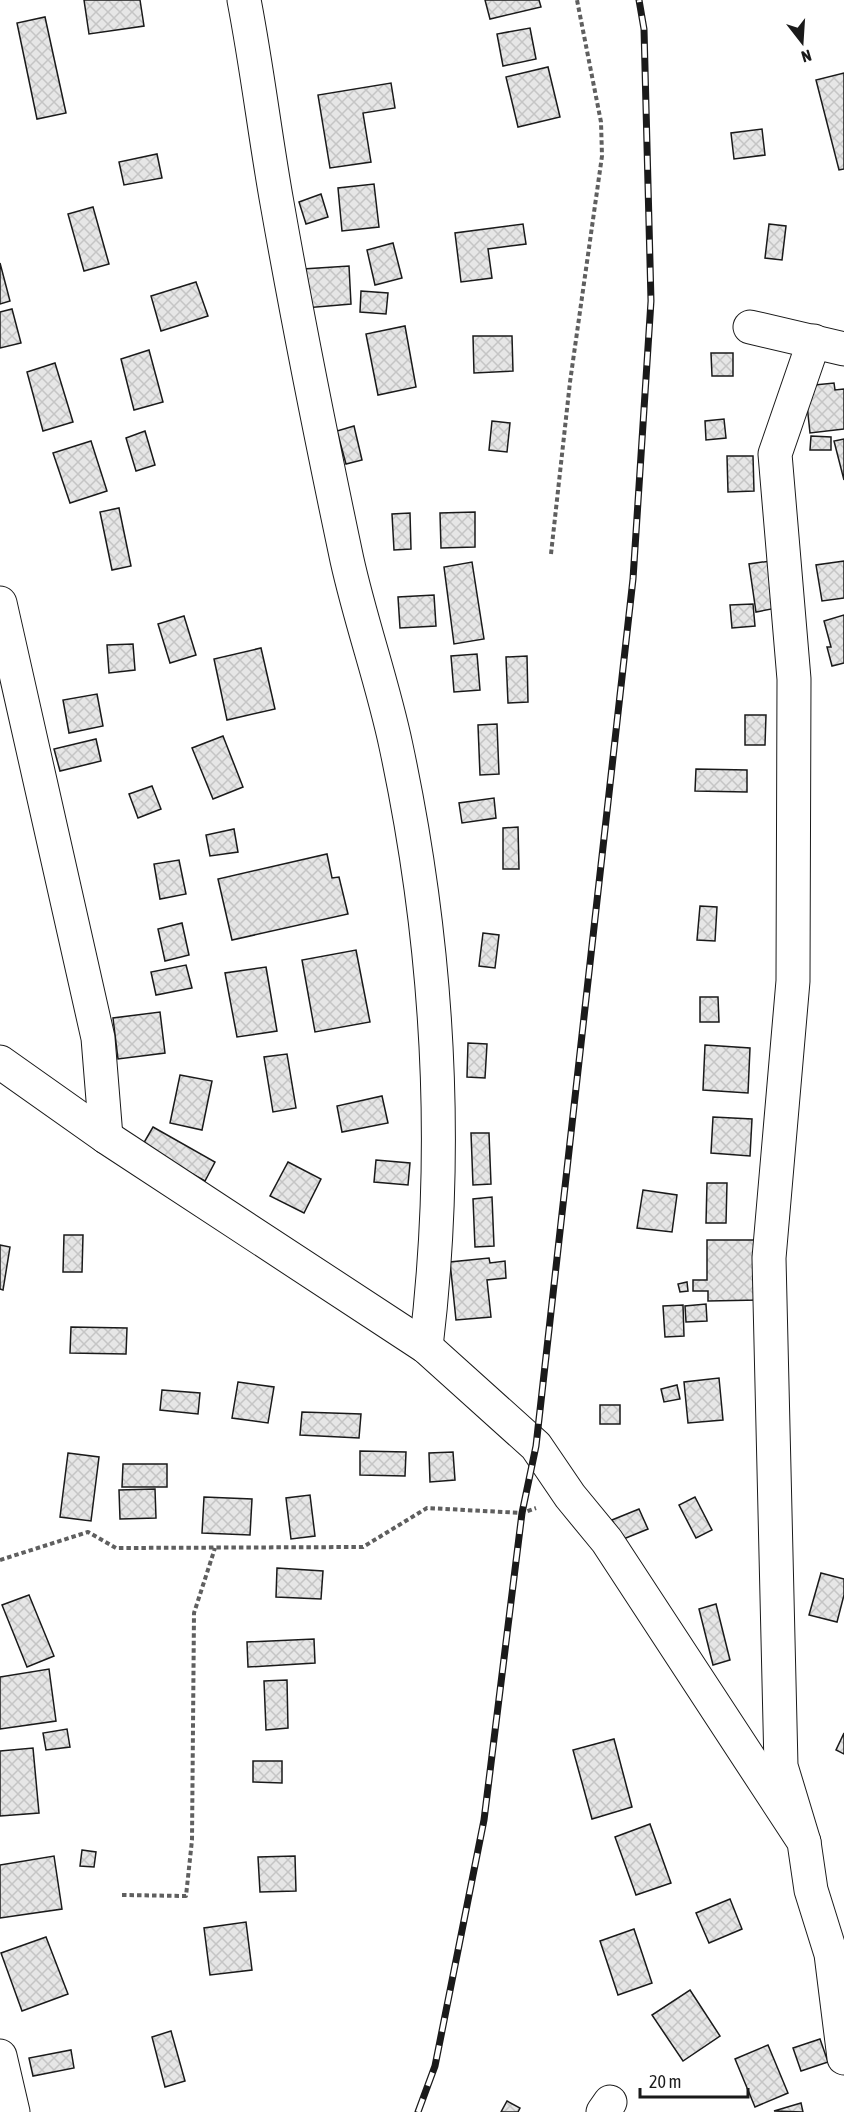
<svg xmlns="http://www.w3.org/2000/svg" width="844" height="2112" viewBox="0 0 844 2112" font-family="'Asap Condensed',sans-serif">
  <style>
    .building { fill: url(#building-cross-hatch); stroke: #1a1a1a; stroke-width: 1.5 }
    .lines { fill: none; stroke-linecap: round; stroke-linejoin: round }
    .street-casing { stroke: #1a1a1a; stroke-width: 35 }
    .path { stroke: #5f5f5f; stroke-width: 4; stroke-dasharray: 4.5 3; stroke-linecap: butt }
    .street { stroke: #fff; stroke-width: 33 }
    .rail-casing { stroke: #1a1a1a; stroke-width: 7 }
    .rail { stroke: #fff; stroke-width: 4.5; stroke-dasharray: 14; stroke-linecap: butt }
  </style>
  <defs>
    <pattern id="building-cross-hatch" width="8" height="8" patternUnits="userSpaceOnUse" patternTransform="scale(1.5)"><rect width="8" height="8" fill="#e6e6e6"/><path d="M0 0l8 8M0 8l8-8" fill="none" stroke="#c5c5c5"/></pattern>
  </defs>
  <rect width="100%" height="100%" fill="#fff"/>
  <g class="building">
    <polygon points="84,0 140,0 144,26 89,34"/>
    <polygon points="485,0 539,0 541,7 490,19"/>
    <polygon points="45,17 66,113 37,119 17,23"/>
    <polygon points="530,28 536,59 503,66 497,34"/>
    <polygon points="548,67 560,117 518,127 506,77"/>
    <polygon points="844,73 844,169 839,170 816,80"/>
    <polygon points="391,83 395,108 363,113 371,162 330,168 318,95"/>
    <polygon points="762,129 765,155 734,159 731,133"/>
    <polygon points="157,154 162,178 124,185 119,162"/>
    <polygon points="374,184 379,227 342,231 338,188"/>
    <polygon points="321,194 328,217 306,224 299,202"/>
    <polygon points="93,207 109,264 84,271 68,214"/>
    <polygon points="523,224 526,244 488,249 492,278 461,282 455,233"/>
    <polygon points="769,224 786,226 782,260 765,258"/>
    <polygon points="393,243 402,278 375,285 367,250"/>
    <polygon points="0,263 10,301 0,304"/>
    <polygon points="349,266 351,304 305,308 303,269"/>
    <polygon points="196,282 208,316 161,331 151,296"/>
    <polygon points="361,291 388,293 386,314 360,312"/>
    <polygon points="12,309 21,343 0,348 0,312"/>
    <polygon points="405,326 416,387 378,395 366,334"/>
    <polygon points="473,336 512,336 513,371 474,373"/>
    <polygon points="149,350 163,402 134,410 121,359"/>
    <polygon points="711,353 733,353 733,376 712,376"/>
    <polygon points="55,363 73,422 43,431 27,372"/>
    <polygon points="834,383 835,390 844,389 844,429 810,433 805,386"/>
    <polygon points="724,419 726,438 706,440 705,421"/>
    <polygon points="492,421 510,423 507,452 489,450"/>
    <polygon points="354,426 362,460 346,464 337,431"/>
    <polygon points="145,431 155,465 136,471 126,438"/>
    <polygon points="811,436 831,437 831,450 810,450"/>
    <polygon points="844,439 844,480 834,441"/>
    <polygon points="91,441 107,491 70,503 53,453"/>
    <polygon points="727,456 753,456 754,491 728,492"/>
    <polygon points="119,508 131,566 112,570 100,512"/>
    <polygon points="475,512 475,547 441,548 440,513"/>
    <polygon points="410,513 411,549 394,550 392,514"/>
    <polygon points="770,561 777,608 756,612 749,564"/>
    <polygon points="844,561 844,598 822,601 816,565"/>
    <polygon points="472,562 484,639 454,644 444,567"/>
    <polygon points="434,595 436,626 400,628 398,597"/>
    <polygon points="753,604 755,626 732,628 730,605"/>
    <polygon points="844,615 844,663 832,666 827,647 831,647 824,621"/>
    <polygon points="184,616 196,655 170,663 158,624"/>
    <polygon points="133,644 135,670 109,673 107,645"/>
    <polygon points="261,648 275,709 227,720 214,659"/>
    <polygon points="477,654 480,690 454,692 451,656"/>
    <polygon points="527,656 528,702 508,703 506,657"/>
    <polygon points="97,694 103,726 69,733 63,700"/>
    <polygon points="745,715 766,715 765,745 745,745"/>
    <polygon points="497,724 499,774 480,775 478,725"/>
    <polygon points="223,736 243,787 213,799 192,748"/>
    <polygon points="96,739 101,761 60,771 54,749"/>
    <polygon points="696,769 747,770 747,792 695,791"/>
    <polygon points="152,786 161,809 138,818 129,794"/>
    <polygon points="494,798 496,818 462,823 459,803"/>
    <polygon points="518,827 519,869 503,869 503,828"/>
    <polygon points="234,829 238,852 210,856 206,835"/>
    <polygon points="327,854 332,878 339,877 348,914 232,940 218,879"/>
    <polygon points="179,860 186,894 160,899 154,864"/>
    <polygon points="700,906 717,907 715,941 697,940"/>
    <polygon points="182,923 189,955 165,961 158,929"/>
    <polygon points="483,933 499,935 495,968 479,966"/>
    <polygon points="356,950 370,1022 315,1032 302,960"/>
    <polygon points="186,965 192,988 156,995 151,972"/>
    <polygon points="266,967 277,1031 237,1037 225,973"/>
    <polygon points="700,997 718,997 719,1022 700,1022"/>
    <polygon points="160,1012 165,1053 118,1059 113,1018"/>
    <polygon points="468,1043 487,1044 485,1078 467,1077"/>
    <polygon points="705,1045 750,1048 748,1093 703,1090"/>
    <polygon points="287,1054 296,1108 273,1112 264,1057"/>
    <polygon points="180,1075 212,1081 202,1130 170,1123"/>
    <polygon points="382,1096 388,1123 342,1132 337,1106"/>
    <polygon points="713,1117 752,1119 750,1156 711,1153"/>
    <polygon points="153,1127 215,1162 205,1181 142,1146"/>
    <polygon points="471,1133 489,1133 491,1184 473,1185"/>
    <polygon points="376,1160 410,1163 408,1185 374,1182"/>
    <polygon points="288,1162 321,1179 304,1213 270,1196"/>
    <polygon points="707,1183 727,1183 726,1223 706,1223"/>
    <polygon points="643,1190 677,1195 672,1232 637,1228"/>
    <polygon points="492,1197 494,1246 475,1247 473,1199"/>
    <polygon points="64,1235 83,1235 82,1272 63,1272"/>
    <polygon points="707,1240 758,1240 759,1300 708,1301 708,1291 693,1291 693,1280 707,1280"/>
    <polygon points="0,1245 10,1247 3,1290 0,1289"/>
    <polygon points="489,1258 490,1263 505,1261 506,1278 487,1280 491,1317 456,1320 450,1262"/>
    <polygon points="687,1282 688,1291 680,1292 678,1284"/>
    <polygon points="706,1304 707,1321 686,1322 685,1306"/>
    <polygon points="683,1305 684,1336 665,1337 663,1306"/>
    <polygon points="71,1327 127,1328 126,1354 70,1353"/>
    <polygon points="719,1378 723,1420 688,1423 684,1382"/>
    <polygon points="238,1382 274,1387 268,1423 232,1418"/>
    <polygon points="677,1385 680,1399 664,1402 661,1389"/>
    <polygon points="162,1390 200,1393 198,1414 160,1410"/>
    <rect x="600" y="1405" width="20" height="19"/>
    <polygon points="302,1412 361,1414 359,1438 300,1435"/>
    <polygon points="360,1451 406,1452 405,1476 360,1475"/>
    <polygon points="453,1452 455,1480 430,1482 429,1453"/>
    <polygon points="68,1453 99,1457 91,1521 60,1517"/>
    <polygon points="123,1464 167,1464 167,1487 122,1487"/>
    <polygon points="155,1489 156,1518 120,1519 119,1490"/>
    <polygon points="310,1495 315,1536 291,1539 286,1498"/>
    <polygon points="204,1497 252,1499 250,1535 202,1533"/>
    <polygon points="695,1497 712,1530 696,1538 679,1505"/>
    <polygon points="639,1509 648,1529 621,1540 612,1520"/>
    <polygon points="277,1568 323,1571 321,1599 276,1597"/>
    <polygon points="821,1573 844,1579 844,1595 837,1622 809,1615"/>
    <polygon points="29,1595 54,1656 27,1667 2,1605"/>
    <polygon points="716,1604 730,1660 713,1665 699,1609"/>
    <polygon points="314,1639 315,1663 248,1667 247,1642"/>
    <polygon points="49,1669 56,1721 0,1729 0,1677"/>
    <polygon points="287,1680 288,1728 266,1730 264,1681"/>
    <polygon points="67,1729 70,1747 46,1750 43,1733"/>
    <polygon points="844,1733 844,1754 836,1750"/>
    <polygon points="614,1739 632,1807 592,1819 573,1750"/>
    <polygon points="33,1748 39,1813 0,1816 0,1751"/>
    <polygon points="253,1761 282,1761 282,1783 253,1782"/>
    <polygon points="650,1824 671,1883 636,1895 615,1837"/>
    <polygon points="82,1850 96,1852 94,1867 80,1866"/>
    <polygon points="54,1856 62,1909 0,1918 0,1865"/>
    <polygon points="295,1856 296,1891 260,1892 258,1857"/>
    <polygon points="730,1899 742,1929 709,1943 696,1913"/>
    <polygon points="246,1922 252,1970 210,1975 204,1928"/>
    <polygon points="634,1929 652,1983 618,1995 600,1941"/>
    <polygon points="46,1937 68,1994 22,2011 1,1953"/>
    <polygon points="690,1990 720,2036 683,2061 652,2015"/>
    <polygon points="171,2031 185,2081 165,2087 152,2037"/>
    <polygon points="820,2039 828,2062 801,2071 793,2048"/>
    <polygon points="768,2045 788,2093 755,2107 735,2059"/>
    <polygon points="71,2050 74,2068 33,2076 29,2058"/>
    <polygon points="507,2101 520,2108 518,2112 501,2112"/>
    <polygon points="801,2103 803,2112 774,2111"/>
  </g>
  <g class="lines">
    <g class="street-casing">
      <g id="street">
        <path d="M244 0C257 67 265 136 277 203 298 322 322 442 347 560 361 623 383 684 396 746 438 943 450 1147 426 1347"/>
        <polyline points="750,327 844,349"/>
        <polyline points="0,603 98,1038 106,1137"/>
        <polyline points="0,1062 106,1137 426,1347 536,1446 570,1496 607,1541 804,1842 811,1890 831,1954 844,2058"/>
        <polyline points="804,1842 781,1766 769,1258 793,981 794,679 775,454 814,341"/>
        <polyline points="0,2056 13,2112"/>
        <polyline points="603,2112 610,2102"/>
      </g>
    </g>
    <g class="path">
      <polyline points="551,554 570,382 602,156 601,122 577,0"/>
      <polyline points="0,1560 88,1532 116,1548 363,1547 427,1508 522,1513 536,1508"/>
      <polyline points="122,1895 186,1896 192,1840 194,1613 215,1548"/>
    </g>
    <use href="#street" class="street"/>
    <g class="rail-casing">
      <polyline id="rail" points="418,2112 435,2066 484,1820 522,1513 536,1446 633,579 651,301 644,29 639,0"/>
    </g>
    <use href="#rail" class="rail"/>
  </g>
  <g transform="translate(802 42) rotate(163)" stroke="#ffffff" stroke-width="4.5" paint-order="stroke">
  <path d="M0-4.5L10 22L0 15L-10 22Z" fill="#1a1a1a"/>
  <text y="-9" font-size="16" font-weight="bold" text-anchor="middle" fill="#1a1a1a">N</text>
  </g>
  <path d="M640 2088v9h108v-9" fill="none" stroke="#1a1a1a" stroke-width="3"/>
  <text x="649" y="2088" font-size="18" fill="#1a1a1a" stroke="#ffffff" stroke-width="4.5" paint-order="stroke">20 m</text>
</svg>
